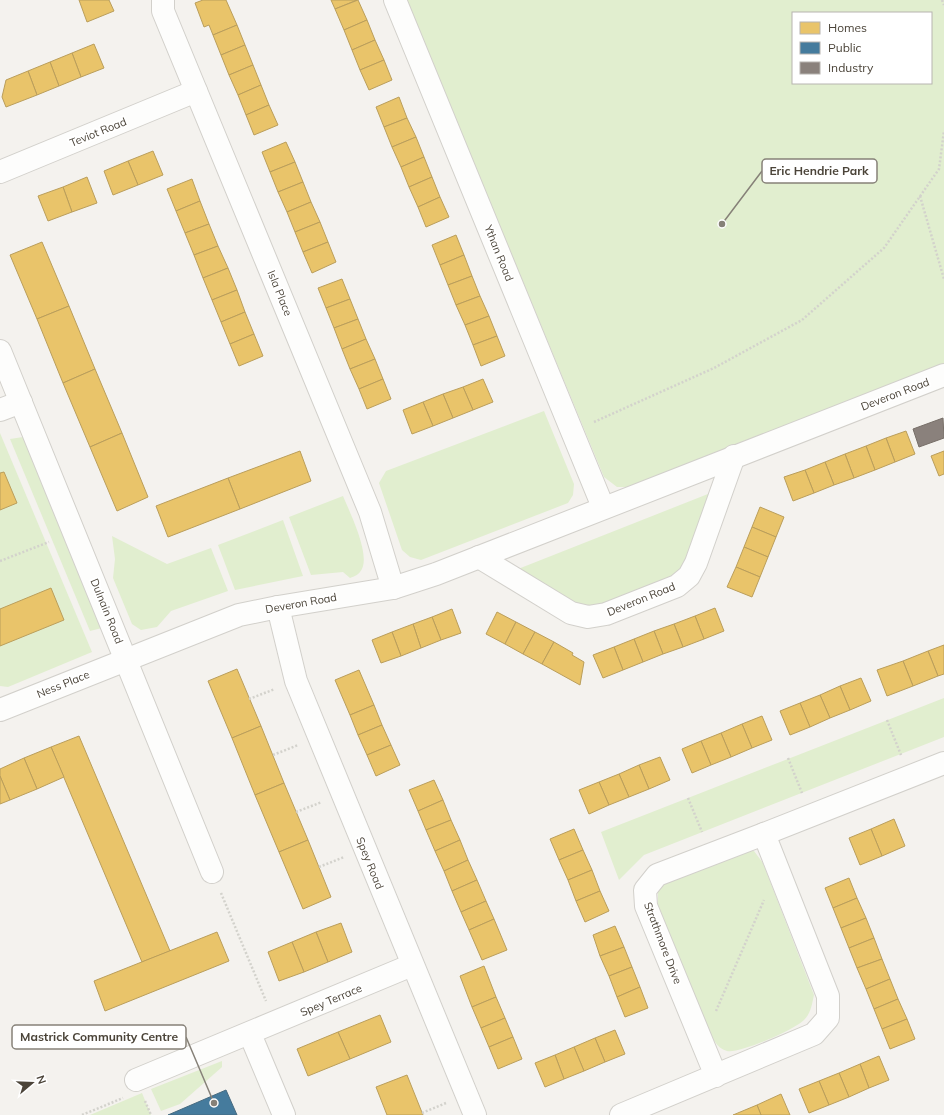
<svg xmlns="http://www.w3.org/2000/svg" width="944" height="1115" viewBox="0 0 944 1115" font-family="Mulish,sans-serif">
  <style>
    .green { fill: #e1eecf; fill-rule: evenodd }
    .homes { fill: #e9c46a; stroke: #ba9e5b }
    .public { fill: #457b9d; stroke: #476a7f }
    .industry { fill: #8a817c; stroke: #776f68 }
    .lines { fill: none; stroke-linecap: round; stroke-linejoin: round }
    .minor-casing { stroke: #d2d0cb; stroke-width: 24 }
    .path { stroke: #d3d2cc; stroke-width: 2.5; stroke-dasharray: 2 2; stroke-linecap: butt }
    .minor { stroke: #fdfdfc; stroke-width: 22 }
    .labels { text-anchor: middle; stroke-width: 4; stroke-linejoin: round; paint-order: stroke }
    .street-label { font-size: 11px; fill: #4b4439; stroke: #fff }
    .leader { fill: none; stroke: #868178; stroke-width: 1.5 }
    .callout-dot { fill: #868178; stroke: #fff; stroke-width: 1.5 }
    .callout { fill: #fff; stroke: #868178; stroke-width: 1.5 }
    .callout-label { font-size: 12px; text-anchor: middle; font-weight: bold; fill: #4b4439 }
  </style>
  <rect width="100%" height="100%" fill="#f4f2ee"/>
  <g class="green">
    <path d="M406 0H944V364L631 487H617L604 477ZM793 13H931V83H793Z"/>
    <polygon points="544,411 574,484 573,495 568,503 421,560 410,557 402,550 379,483 386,471"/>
    <polygon points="0,433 92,652 8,687 0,686"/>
    <polygon points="23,437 102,628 90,631 10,439"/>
    <polygon points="713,492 684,572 600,606 586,607 573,604 513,571"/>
    <path d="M343 496C349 511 373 558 360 572 358 575 353 577 350 578L343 572 311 575 289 517Z"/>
    <polygon points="283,520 303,576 235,590 218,545"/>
    <polygon points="112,536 167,564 211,548 228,591 171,611 157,627 141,630 132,624 113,578 115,559"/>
    <polygon points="944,698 944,737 644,855 619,880 601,832"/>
    <path d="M740 851H754L763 863 814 995C812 1004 811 1013 804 1020 794 1030 739 1054 727 1051 716 1048 712 1037 708 1028L658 905V891L668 880Z"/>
    <polygon points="222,1061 222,1067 180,1104 161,1111 151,1089"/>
    <polygon points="142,1093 151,1115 90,1115"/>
  </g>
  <g class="homes">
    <polygon points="79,0 109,0 114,11 87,22"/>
    <polygon points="203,0 226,0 237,25 213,35 209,25 204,27 195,3"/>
    <polygon points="331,0 357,0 335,9"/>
    <polygon points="358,0 367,20 344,30 335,9"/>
    <polygon points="367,20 375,40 352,50 344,30"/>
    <polygon points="237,25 245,45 221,55 213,35"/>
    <polygon points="375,40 384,60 360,70 352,50"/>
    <polygon points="94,44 104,68 81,77 72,53"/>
    <polygon points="245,45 253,65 229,75 221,55"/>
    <polygon points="72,53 81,77 59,86 50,62"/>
    <polygon points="384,60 392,80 369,90 360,70"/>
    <polygon points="50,62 59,86 37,95 28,71"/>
    <polygon points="253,65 261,85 238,95 229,75"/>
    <polygon points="28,71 37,95 6,107 2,97 6,80"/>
    <polygon points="261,85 269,105 246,115 238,95"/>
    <polygon points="399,97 407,118 384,127 376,107"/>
    <polygon points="269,105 278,125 254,135 246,115"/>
    <polygon points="407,118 416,137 392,147 384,127"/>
    <polygon points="416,137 424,157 401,167 392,147"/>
    <polygon points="286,142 295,162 270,172 262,152"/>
    <polygon points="153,151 163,175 138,185 128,161"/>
    <polygon points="424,157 432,177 409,187 401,167"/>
    <polygon points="128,161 138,185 113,195 104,171"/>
    <polygon points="295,162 303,182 278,192 270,172"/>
    <polygon points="87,177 97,203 72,212 63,187"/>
    <polygon points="432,177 440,197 418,207 409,187"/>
    <polygon points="192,179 200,201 176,211 167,189"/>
    <polygon points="303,182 311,202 287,212 278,192"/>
    <polygon points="63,187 72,212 48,221 38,196"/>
    <polygon points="440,197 449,217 426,227 418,207"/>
    <polygon points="200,201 209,224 185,233 176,211"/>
    <polygon points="311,202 320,222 295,232 287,212"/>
    <polygon points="320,222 328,242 303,252 295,232"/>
    <polygon points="209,224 218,246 194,255 185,233"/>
    <polygon points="456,235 464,255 440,265 432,245"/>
    <polygon points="42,242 69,306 37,319 10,255"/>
    <polygon points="328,242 336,262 312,273 303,252"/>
    <polygon points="218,246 228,268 203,278 194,255"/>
    <polygon points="464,255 472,276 448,285 440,265"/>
    <polygon points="228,268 237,290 212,300 203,278"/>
    <polygon points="472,276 480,296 456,305 448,285"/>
    <polygon points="342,279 350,299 326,308 318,288"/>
    <polygon points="237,290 245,312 221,322 212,300"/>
    <polygon points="480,296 489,316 465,325 456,305"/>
    <polygon points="350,299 358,319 334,328 326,308"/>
    <polygon points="69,306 95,369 63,383 37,319"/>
    <polygon points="245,312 254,334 230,344 221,322"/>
    <polygon points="489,316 497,336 473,345 465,325"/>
    <polygon points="358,319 366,339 342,349 334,328"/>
    <polygon points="254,334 263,356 239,366 230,344"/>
    <polygon points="497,336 505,356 481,366 473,345"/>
    <polygon points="366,339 375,359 350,369 342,349"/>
    <polygon points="375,359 383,379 359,389 350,369"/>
    <polygon points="95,369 122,433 90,447 63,383"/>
    <polygon points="383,379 391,399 367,409 359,389"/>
    <polygon points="483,379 493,402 473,410 463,387"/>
    <polygon points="463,387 473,410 453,418 443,394"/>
    <polygon points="443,394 453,418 433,426 423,402"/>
    <polygon points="423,402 433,426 412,434 403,410"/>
    <polygon points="906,431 915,454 895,462 886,438"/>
    <polygon points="122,433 148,497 117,511 90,447"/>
    <polygon points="886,438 895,462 875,470 866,446"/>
    <polygon points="866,446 875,470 854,478 845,454"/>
    <polygon points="300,451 311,481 240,509 228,478"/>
    <polygon points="944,451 944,474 939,476 931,456"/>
    <polygon points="845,454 854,478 834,485 825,462"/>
    <polygon points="825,462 834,485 814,493 805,470"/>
    <polygon points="805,470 814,493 793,501 784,477"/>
    <polygon points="4,472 17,503 0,510 0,473"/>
    <polygon points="228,478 240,509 168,537 156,506"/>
    <polygon points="760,507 784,517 776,537 752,527"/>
    <polygon points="752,527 776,537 768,557 744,547"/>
    <polygon points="744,547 768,557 760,577 736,567"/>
    <polygon points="736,567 760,577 752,597 727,587"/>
    <polygon points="51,588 64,620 0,646 0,609"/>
    <polygon points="715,608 724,631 704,639 695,616"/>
    <polygon points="452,609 461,633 441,640 432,617"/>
    <polygon points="497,612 516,622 505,644 486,634"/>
    <polygon points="695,616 704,639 683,647 674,624"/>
    <polygon points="432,617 441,640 421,648 413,624"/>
    <polygon points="516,622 535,632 523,654 505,644"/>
    <polygon points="413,624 421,648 401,656 392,632"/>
    <polygon points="674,624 683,647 663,654 654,631"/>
    <polygon points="654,631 663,654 643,662 634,639"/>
    <polygon points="392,632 401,656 381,663 372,640"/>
    <polygon points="535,632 554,642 542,664 523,654"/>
    <polygon points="634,639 643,662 623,670 614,647"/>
    <polygon points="554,642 573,653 572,655 584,662 580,685 542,664"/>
    <polygon points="944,645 944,674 938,676 928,651"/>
    <polygon points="614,647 623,670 603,678 593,655"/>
    <polygon points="928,651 938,676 913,686 903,661"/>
    <polygon points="903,661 913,686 887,696 877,670"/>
    <polygon points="237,669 261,726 232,738 208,681"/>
    <polygon points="359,670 374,705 350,715 335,680"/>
    <polygon points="861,678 871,701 850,710 840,686"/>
    <polygon points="840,686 850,710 830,718 820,695"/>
    <polygon points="820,695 830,718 810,727 800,703"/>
    <polygon points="800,703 810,727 790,735 780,711"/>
    <polygon points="374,705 382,725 358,735 350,715"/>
    <polygon points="762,716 772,740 752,748 742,724"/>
    <polygon points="742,724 752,748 731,757 721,733"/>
    <polygon points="382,725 391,745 367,755 358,735"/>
    <polygon points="261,726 284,783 255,795 232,738"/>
    <polygon points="721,733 731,757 711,765 701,741"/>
    <polygon points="79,736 170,951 142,962 51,747"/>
    <polygon points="701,741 711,765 692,773 682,749"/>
    <polygon points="391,745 400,765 376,776 367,755"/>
    <polygon points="51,747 64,777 37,789 24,758"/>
    <polygon points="660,757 670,780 649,789 639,765"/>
    <polygon points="24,758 37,789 10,800 0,776 0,769"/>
    <polygon points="639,765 649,789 629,797 619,774"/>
    <polygon points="619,774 629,797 609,805 599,782"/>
    <polygon points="0,776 10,800 0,804"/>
    <polygon points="434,780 443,800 418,811 409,790"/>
    <polygon points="599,782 609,805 589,814 579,790"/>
    <polygon points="284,783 308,840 279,852 255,795"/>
    <polygon points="443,800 451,820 426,830 418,811"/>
    <polygon points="894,819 905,846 882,856 871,829"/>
    <polygon points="451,820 460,840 435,851 426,830"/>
    <polygon points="574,829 583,850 559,860 550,839"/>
    <polygon points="871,829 882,856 860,865 849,838"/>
    <polygon points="308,840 331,897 303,909 279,852"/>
    <polygon points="460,840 468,860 444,871 435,851"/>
    <polygon points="583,850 592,870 568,880 559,860"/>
    <polygon points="468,860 477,880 452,891 444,871"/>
    <polygon points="592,870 600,891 576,901 568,880"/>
    <polygon points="849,878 857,898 833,908 825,888"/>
    <polygon points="477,880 486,901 461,912 452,891"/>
    <polygon points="600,891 609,911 585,922 576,901"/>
    <polygon points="857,898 866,918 841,928 833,908"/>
    <polygon points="486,901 494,919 469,930 461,912"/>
    <polygon points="866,918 874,938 849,948 841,928"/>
    <polygon points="494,919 507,950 482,960 469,930"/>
    <polygon points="341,923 352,952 328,962 316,932"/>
    <polygon points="615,926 624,947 600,956 593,935"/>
    <polygon points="217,932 229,961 105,1011 94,981"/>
    <polygon points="316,932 328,962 304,972 292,942"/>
    <polygon points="874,938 882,959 857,968 849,948"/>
    <polygon points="292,942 304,972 279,981 268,952"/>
    <polygon points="624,947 632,967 609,976 600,956"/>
    <polygon points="882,959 890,979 866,989 857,968"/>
    <polygon points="484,966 496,997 472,1007 460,976"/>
    <polygon points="632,967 640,987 617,997 609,976"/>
    <polygon points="890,979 898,999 874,1009 866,989"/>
    <polygon points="640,987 648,1008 625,1017 617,997"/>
    <polygon points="496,997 505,1018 481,1028 472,1007"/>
    <polygon points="898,999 907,1019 882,1029 874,1009"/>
    <polygon points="380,1015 391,1042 350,1059 338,1032"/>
    <polygon points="505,1018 513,1037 489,1047 481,1028"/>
    <polygon points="907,1019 915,1039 890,1049 882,1029"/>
    <polygon points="615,1030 625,1054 605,1062 595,1038"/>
    <polygon points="338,1032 350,1059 308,1076 297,1049"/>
    <polygon points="513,1037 522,1059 498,1069 489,1047"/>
    <polygon points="595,1038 605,1062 584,1071 574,1047"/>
    <polygon points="574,1047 584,1071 564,1079 555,1055"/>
    <polygon points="555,1055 564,1079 545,1087 535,1063"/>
    <polygon points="879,1056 889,1080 869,1088 860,1064"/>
    <polygon points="860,1064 869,1088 849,1097 839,1073"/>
    <polygon points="839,1073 849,1097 829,1105 819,1081"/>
    <polygon points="407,1075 423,1115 387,1115 376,1087"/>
    <polygon points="819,1081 829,1105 809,1113 799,1089"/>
    <polygon points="781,1094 790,1115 761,1115 757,1105"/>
    <polygon points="757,1105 761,1115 733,1115"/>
  </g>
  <polygon class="public" points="226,1090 237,1115 168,1115"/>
  <polygon class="industry" points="943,418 944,438 919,447 913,429"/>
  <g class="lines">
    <g class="minor-casing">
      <g id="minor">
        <polyline points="163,0 163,11 370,512 393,588"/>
        <polyline points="395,0 603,507"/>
        <polyline points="0,172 196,91"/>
        <polyline points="0,351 212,872"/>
        <polyline points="0,410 21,402"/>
        <polyline points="479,557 571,613 588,617 606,614 677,586 689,576 696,563 734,456"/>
        <polyline points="278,607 296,681 475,1115"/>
        <polyline points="0,710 239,615 278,607 393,588 436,574 944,375"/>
        <polyline points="764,834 944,763"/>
        <polyline points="250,1034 284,1115"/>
        <polyline points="136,1080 412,965"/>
        <polyline points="621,1115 814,1034 828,1018 828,996 764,834 657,875 645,890 646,906 716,1076"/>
      </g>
    </g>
    <g class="path">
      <polyline points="942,0 944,5"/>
      <polyline points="920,196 944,279"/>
      <polyline points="594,422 714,368 802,320 884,248 939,169 944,131"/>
      <polyline points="0,561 49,542"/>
      <polyline points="249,699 275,689"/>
      <polyline points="887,720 901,755"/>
      <polyline points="273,755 298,745"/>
      <polyline points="788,758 802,793"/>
      <polyline points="688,798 702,832"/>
      <polyline points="296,812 322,802"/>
      <polyline points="319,867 344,857"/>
      <polyline points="221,893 266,1001"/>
      <polyline points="716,1011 764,900"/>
      <polyline points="145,1101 151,1115"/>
      <polyline points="422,1113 446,1103"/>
      <polyline points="82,1115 123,1098"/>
    </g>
    <use href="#minor" class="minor"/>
  </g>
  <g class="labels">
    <g class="street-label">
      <text transform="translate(98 132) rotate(-22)" y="4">Teviot Road</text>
      <text transform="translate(499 253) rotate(68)" y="4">Ythan Road</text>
      <text transform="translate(280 293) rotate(68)" y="4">Isla Place</text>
      <text transform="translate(895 394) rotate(-21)" y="4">Deveron Road</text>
      <text transform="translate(641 599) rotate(-22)" y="4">Deveron Road</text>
      <text transform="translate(301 603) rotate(-10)" y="4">Deveron Road</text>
      <text transform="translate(107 611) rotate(68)" y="4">Dulnain Road</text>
      <text transform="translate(63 684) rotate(-22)" y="4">Ness Place</text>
      <text transform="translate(370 863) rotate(68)" y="4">Spey Road</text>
      <text transform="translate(663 943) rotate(69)" y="4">Strathmore Drive</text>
      <text transform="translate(331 1000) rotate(-23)" y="4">Spey Terrace</text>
    </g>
  </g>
  <path class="leader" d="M722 224L762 171M214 1103L186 1037"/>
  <g class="callout-dot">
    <circle cx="722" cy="224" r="4"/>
    <circle cx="214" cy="1103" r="4"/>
  </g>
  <g class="callout">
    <rect x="762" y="159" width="115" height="24" rx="4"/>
    <rect x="12" y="1025" width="174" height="24" rx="4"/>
  </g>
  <g class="callout-label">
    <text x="819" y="175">Eric Hendrie Park</text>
    <text x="99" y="1041">Mastrick Community Centre</text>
  </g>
  <rect x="792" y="12" width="140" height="72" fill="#ffffff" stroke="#b7b4b0"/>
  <rect x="800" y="22" width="20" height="12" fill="#e9c46a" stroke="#b7b4b0"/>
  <text x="828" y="32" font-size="12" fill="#4b4439">Homes</text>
  <rect x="800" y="42" width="20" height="12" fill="#457b9d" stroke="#b7b4b0"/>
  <text x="828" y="52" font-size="12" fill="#4b4439">Public</text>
  <rect x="800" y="62" width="20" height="12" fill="#8a817c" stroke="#b7b4b0"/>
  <text x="828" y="72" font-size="12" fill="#4b4439">Industry</text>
  <g transform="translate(32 1083) rotate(71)" stroke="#ffffff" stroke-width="3" paint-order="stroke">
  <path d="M0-3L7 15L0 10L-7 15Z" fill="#4b4439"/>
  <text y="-6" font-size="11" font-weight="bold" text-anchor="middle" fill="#4b4439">N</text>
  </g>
</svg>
